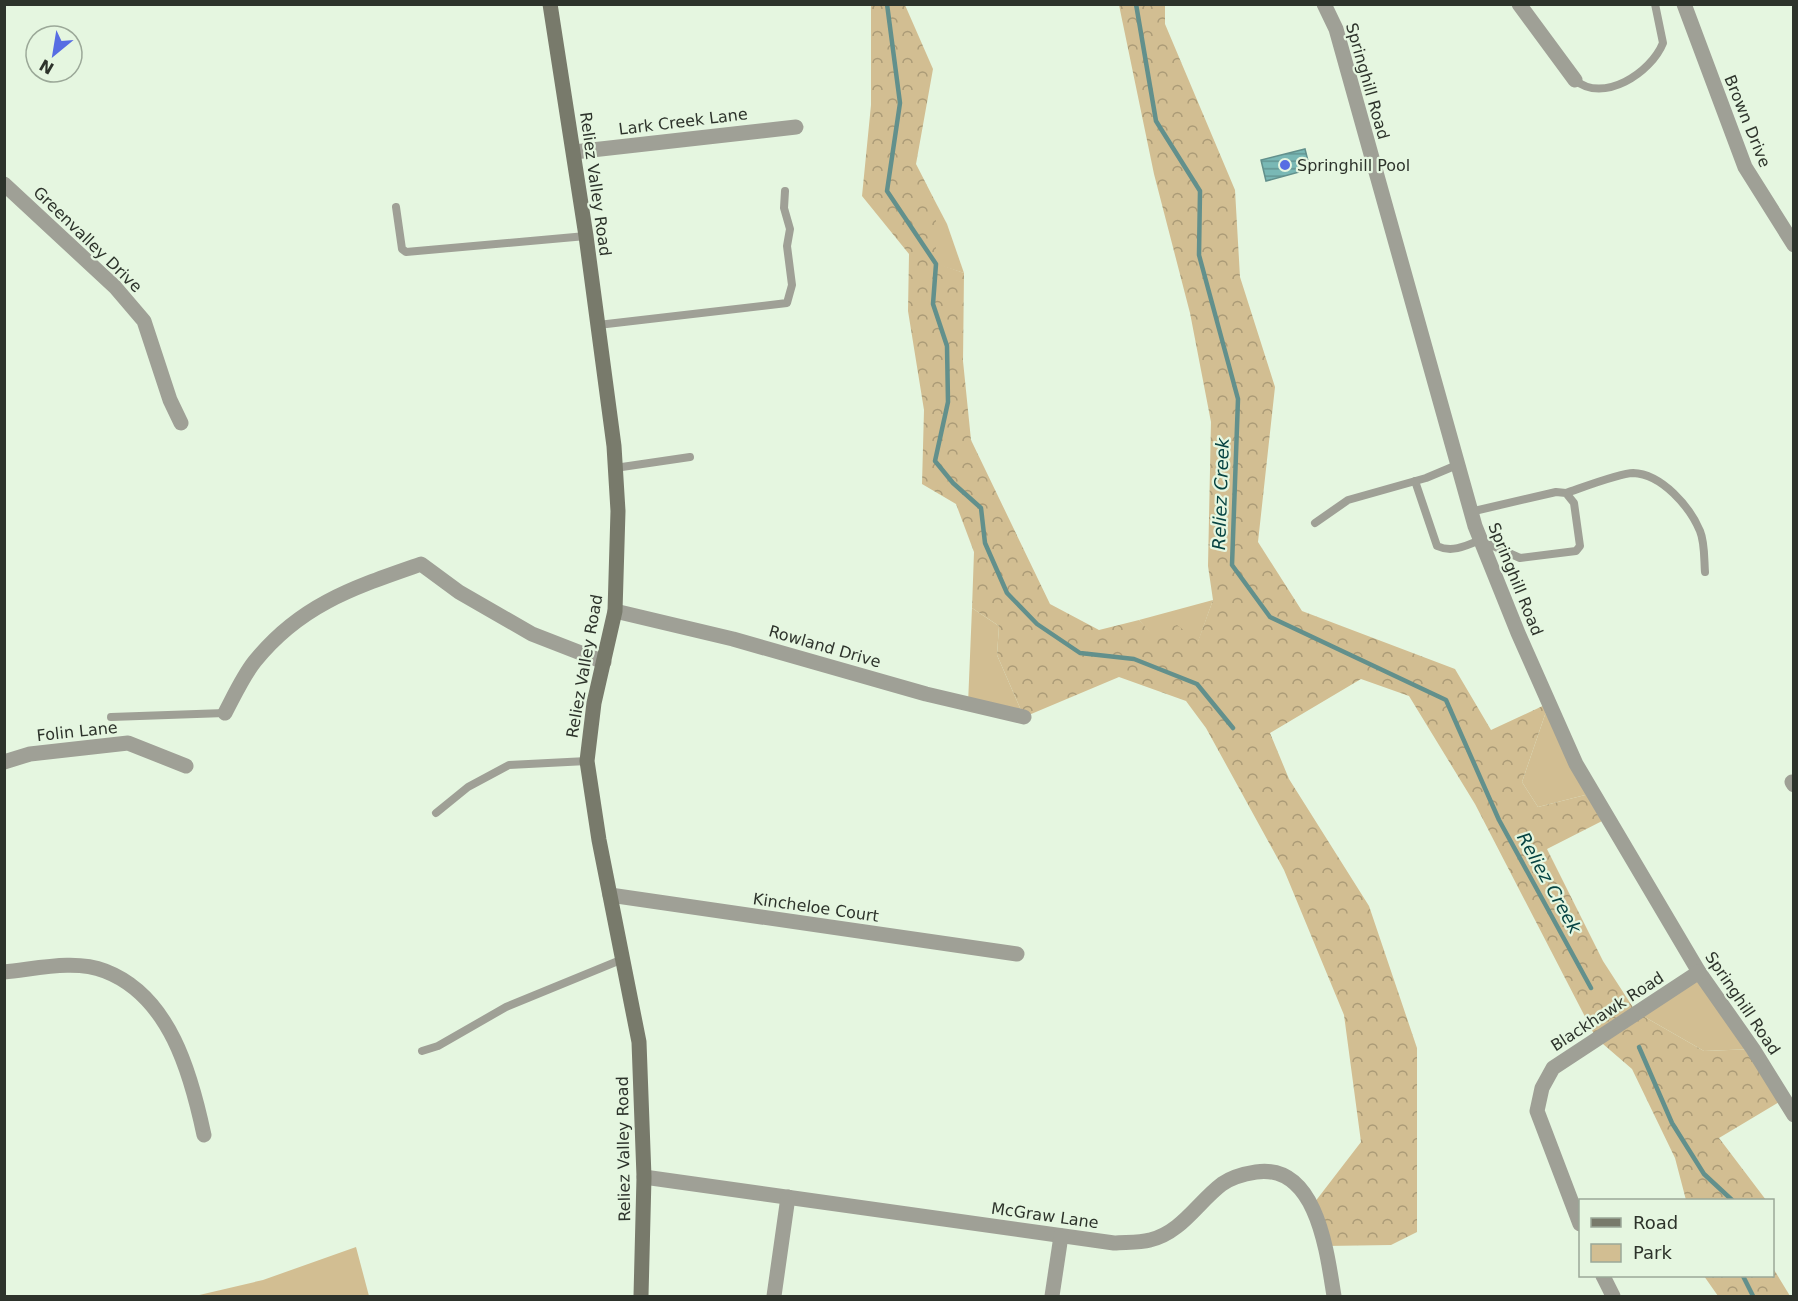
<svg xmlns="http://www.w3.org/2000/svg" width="1798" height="1301" viewBox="0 0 1798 1301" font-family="'DejaVu Sans',sans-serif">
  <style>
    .green { fill: #d2be92 }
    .forest { fill: url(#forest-crowns) }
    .water { fill: url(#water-rules); stroke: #62908c; stroke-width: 1.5 }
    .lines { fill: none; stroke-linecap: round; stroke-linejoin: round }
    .stream { stroke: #62908c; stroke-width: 4.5 }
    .lane { stroke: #9fa096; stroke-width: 8 }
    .street { stroke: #9fa096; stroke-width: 15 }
    .secondary { stroke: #787a6b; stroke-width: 15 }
    .poi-dot { fill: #576de3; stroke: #e5f6e0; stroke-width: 2 }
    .labels { text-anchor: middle; stroke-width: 4.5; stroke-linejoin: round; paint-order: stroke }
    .street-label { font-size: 16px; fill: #2d332b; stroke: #e5f6e0 }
    .poi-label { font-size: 16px; fill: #2d332b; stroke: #e5f6e0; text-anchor: start }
    .water-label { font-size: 18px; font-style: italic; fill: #074442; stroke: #e5f6e0 }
  </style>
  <defs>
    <pattern id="forest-crowns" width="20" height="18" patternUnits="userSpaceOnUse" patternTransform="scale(1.5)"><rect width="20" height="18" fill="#d2be92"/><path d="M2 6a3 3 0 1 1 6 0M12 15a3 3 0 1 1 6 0" fill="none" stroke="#ab9b77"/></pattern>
    <pattern id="water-rules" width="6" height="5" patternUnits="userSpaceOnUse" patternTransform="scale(1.5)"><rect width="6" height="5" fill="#79b8b5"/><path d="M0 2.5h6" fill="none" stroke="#649693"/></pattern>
  </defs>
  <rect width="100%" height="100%" fill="#e5f6e0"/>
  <g class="green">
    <polygon points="936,203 947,224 964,273 936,264"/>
    <polygon points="1213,600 1198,642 1151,634 1139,620"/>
    <polygon points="972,608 999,626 997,655 1024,717 968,704"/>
    <polygon points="1549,703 1593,793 1538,807 1522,782"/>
    <polygon points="1699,972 1753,1049 1704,1051 1636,1012"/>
    <polygon points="356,1247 369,1296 195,1296 263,1280"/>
  </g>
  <g class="forest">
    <polygon points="871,5 905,5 933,69 916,164 936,203 936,263 964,273 963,361 971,440 1050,604 1099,630 1139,620 1151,633 1177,625 1198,641 1213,600 1208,566 1211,422 1190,313 1154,174 1119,5 1165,5 1165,24 1235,190 1240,277 1275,387 1258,542 1302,611 1455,669 1491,730 1549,703 1522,782 1538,807 1593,793 1608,818 1547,849 1603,961 1636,1012 1704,1051 1753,1049 1784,1099 1719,1138 1766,1200 1686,1200 1675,1158 1632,1069 1596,1038 1475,804 1409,696 1361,679 1270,733 1289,779 1369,906 1417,1048 1417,1232 1391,1245 1326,1246 1311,1207 1361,1142 1344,1015 1284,870 1206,728 1186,701 1119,677 1024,717 997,655 999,626 972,608 974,552 956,504 922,484 924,410 908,311 909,254 862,196 871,105"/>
    <polygon points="1773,1268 1790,1296 1718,1296 1704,1276 1772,1276"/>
  </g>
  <polygon class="water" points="1305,149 1310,169 1266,181 1261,160"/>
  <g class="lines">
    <g class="stream">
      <polyline points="887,4 900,103 887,191 936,264 933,304 947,346 948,402 935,461 953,483 981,508 985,543 1007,593 1037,624 1080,653 1134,659 1197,684 1233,728"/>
      <polyline points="1136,4 1156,121 1200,191 1199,255 1238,399 1232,565 1270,617 1446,700 1499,820 1591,988"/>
      <polyline points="1639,1047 1672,1123 1704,1174 1732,1200"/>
      <polyline points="1743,1276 1753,1296"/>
    </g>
    <g class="lane">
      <path d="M1575 80C1603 104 1651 73 1663 43L1655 4"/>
      <polyline points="396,207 402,249 406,252 586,236"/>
      <polyline points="598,325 787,303 792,285 787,246 790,229 784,208 785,191"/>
      <polyline points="615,468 690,457"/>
      <path d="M1415 481 1437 546C1452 553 1466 546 1480 540L1520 558 1576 551 1580 546 1574 503 1566 493 1556 492 1470 512"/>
      <path d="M1566 493C1581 488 1620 473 1633 473 1662 474 1690 507 1700 531 1705 543 1704 560 1705 572"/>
      <polyline points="1315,523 1348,500 1426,478 1457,465"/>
      <polyline points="111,717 225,713"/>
      <polyline points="436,813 468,787 509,765 587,761"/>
      <polyline points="422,1051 438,1046 506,1007 623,959"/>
    </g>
    <g class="street">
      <polyline points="1324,4 1336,29 1475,526 1518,633 1576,764 1699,972 1753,1049 1794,1115"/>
      <polyline points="1519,4 1575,80"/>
      <polyline points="1684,4 1745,167 1794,245"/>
      <polyline points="574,152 796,127"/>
      <polyline points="4,184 115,287 144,321 170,400 181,423"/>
      <polyline points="615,611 733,639 926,694 1024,717"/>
      <path d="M225 713C234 696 243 676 255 661 301 604 355 587 421 564L459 592 532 634 604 662"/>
      <polyline points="4,762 30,754 128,743 186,766"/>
      <polyline points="1792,782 1794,785"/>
      <polyline points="610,895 1017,954"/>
      <path d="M4 972C36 969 75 959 105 971 170 996 191 1074 204 1135"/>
      <path d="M644 1177 1114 1243C1125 1242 1139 1243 1150 1240 1181 1233 1198 1202 1222 1184 1232 1177 1243 1174 1256 1172 1317 1163 1327 1253 1334 1296"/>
      <polyline points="1580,1224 1537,1111 1542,1088 1553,1068 1699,972"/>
      <polyline points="1603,1276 1613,1296"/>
      <polyline points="774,1296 788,1197"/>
      <polyline points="1052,1296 1061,1236"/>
    </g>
    <polyline class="secondary" points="550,4 586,236 614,446 618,511 615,611 594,703 587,761 599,840 639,1042 644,1177 641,1296"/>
  </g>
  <circle class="poi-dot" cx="1285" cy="165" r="6"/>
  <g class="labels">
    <g class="street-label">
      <text transform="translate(1368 81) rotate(74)" y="6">Springhill Road</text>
      <text transform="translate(683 121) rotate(-7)" y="6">Lark Creek Lane</text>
      <text transform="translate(1748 121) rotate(68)" y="6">Brown Drive</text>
      <text transform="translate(596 184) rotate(82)" y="6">Reliez Valley Road</text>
      <text transform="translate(88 239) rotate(44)" y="6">Greenvalley Drive</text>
      <text transform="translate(1516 579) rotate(68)" y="6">Springhill Road</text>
      <text transform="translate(825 646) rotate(16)" y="6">Rowland Drive</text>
      <text transform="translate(584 666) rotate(-80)" y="6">Reliez Valley Road</text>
      <text transform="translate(77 731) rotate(-6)" y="6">Folin Lane</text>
      <text transform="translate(816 907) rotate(8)" y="6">Kincheloe Court</text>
      <text transform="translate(1743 1003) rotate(56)" y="6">Springhill Road</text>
      <text transform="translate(1607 1011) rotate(-33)" y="6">Blackhawk Road</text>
      <text transform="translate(623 1149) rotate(-91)" y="6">Reliez Valley Road</text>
      <text transform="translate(1045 1215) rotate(8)" y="6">McGraw Lane</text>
    </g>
    <g class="poi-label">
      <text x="1297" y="171">Springhill Pool</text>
    </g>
    <g class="water-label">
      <text transform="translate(1221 494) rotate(-88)" y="6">Reliez Creek</text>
      <text transform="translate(1549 883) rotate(61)" y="6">Reliez Creek</text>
    </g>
  </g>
  <rect width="1798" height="1301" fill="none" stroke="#2d332b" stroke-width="12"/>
  <rect x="1579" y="1199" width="195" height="78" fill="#e5f6e0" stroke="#9ba898" stroke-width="1.5"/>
  <rect x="1591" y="1218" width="30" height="9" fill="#787a6b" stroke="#9ba898" stroke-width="1.5"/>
  <text x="1633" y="1229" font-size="18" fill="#2d332b">Road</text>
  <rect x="1591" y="1244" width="30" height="18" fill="#d2be92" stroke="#9ba898" stroke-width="1.5"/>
  <text x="1633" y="1259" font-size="18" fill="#2d332b">Park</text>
  <g transform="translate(54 54) rotate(210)"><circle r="28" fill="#e5f6e0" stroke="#9ba898" stroke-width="1.5"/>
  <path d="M0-4.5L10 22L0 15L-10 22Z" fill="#576de3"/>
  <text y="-9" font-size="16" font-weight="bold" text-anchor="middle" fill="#2d332b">N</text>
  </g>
</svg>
